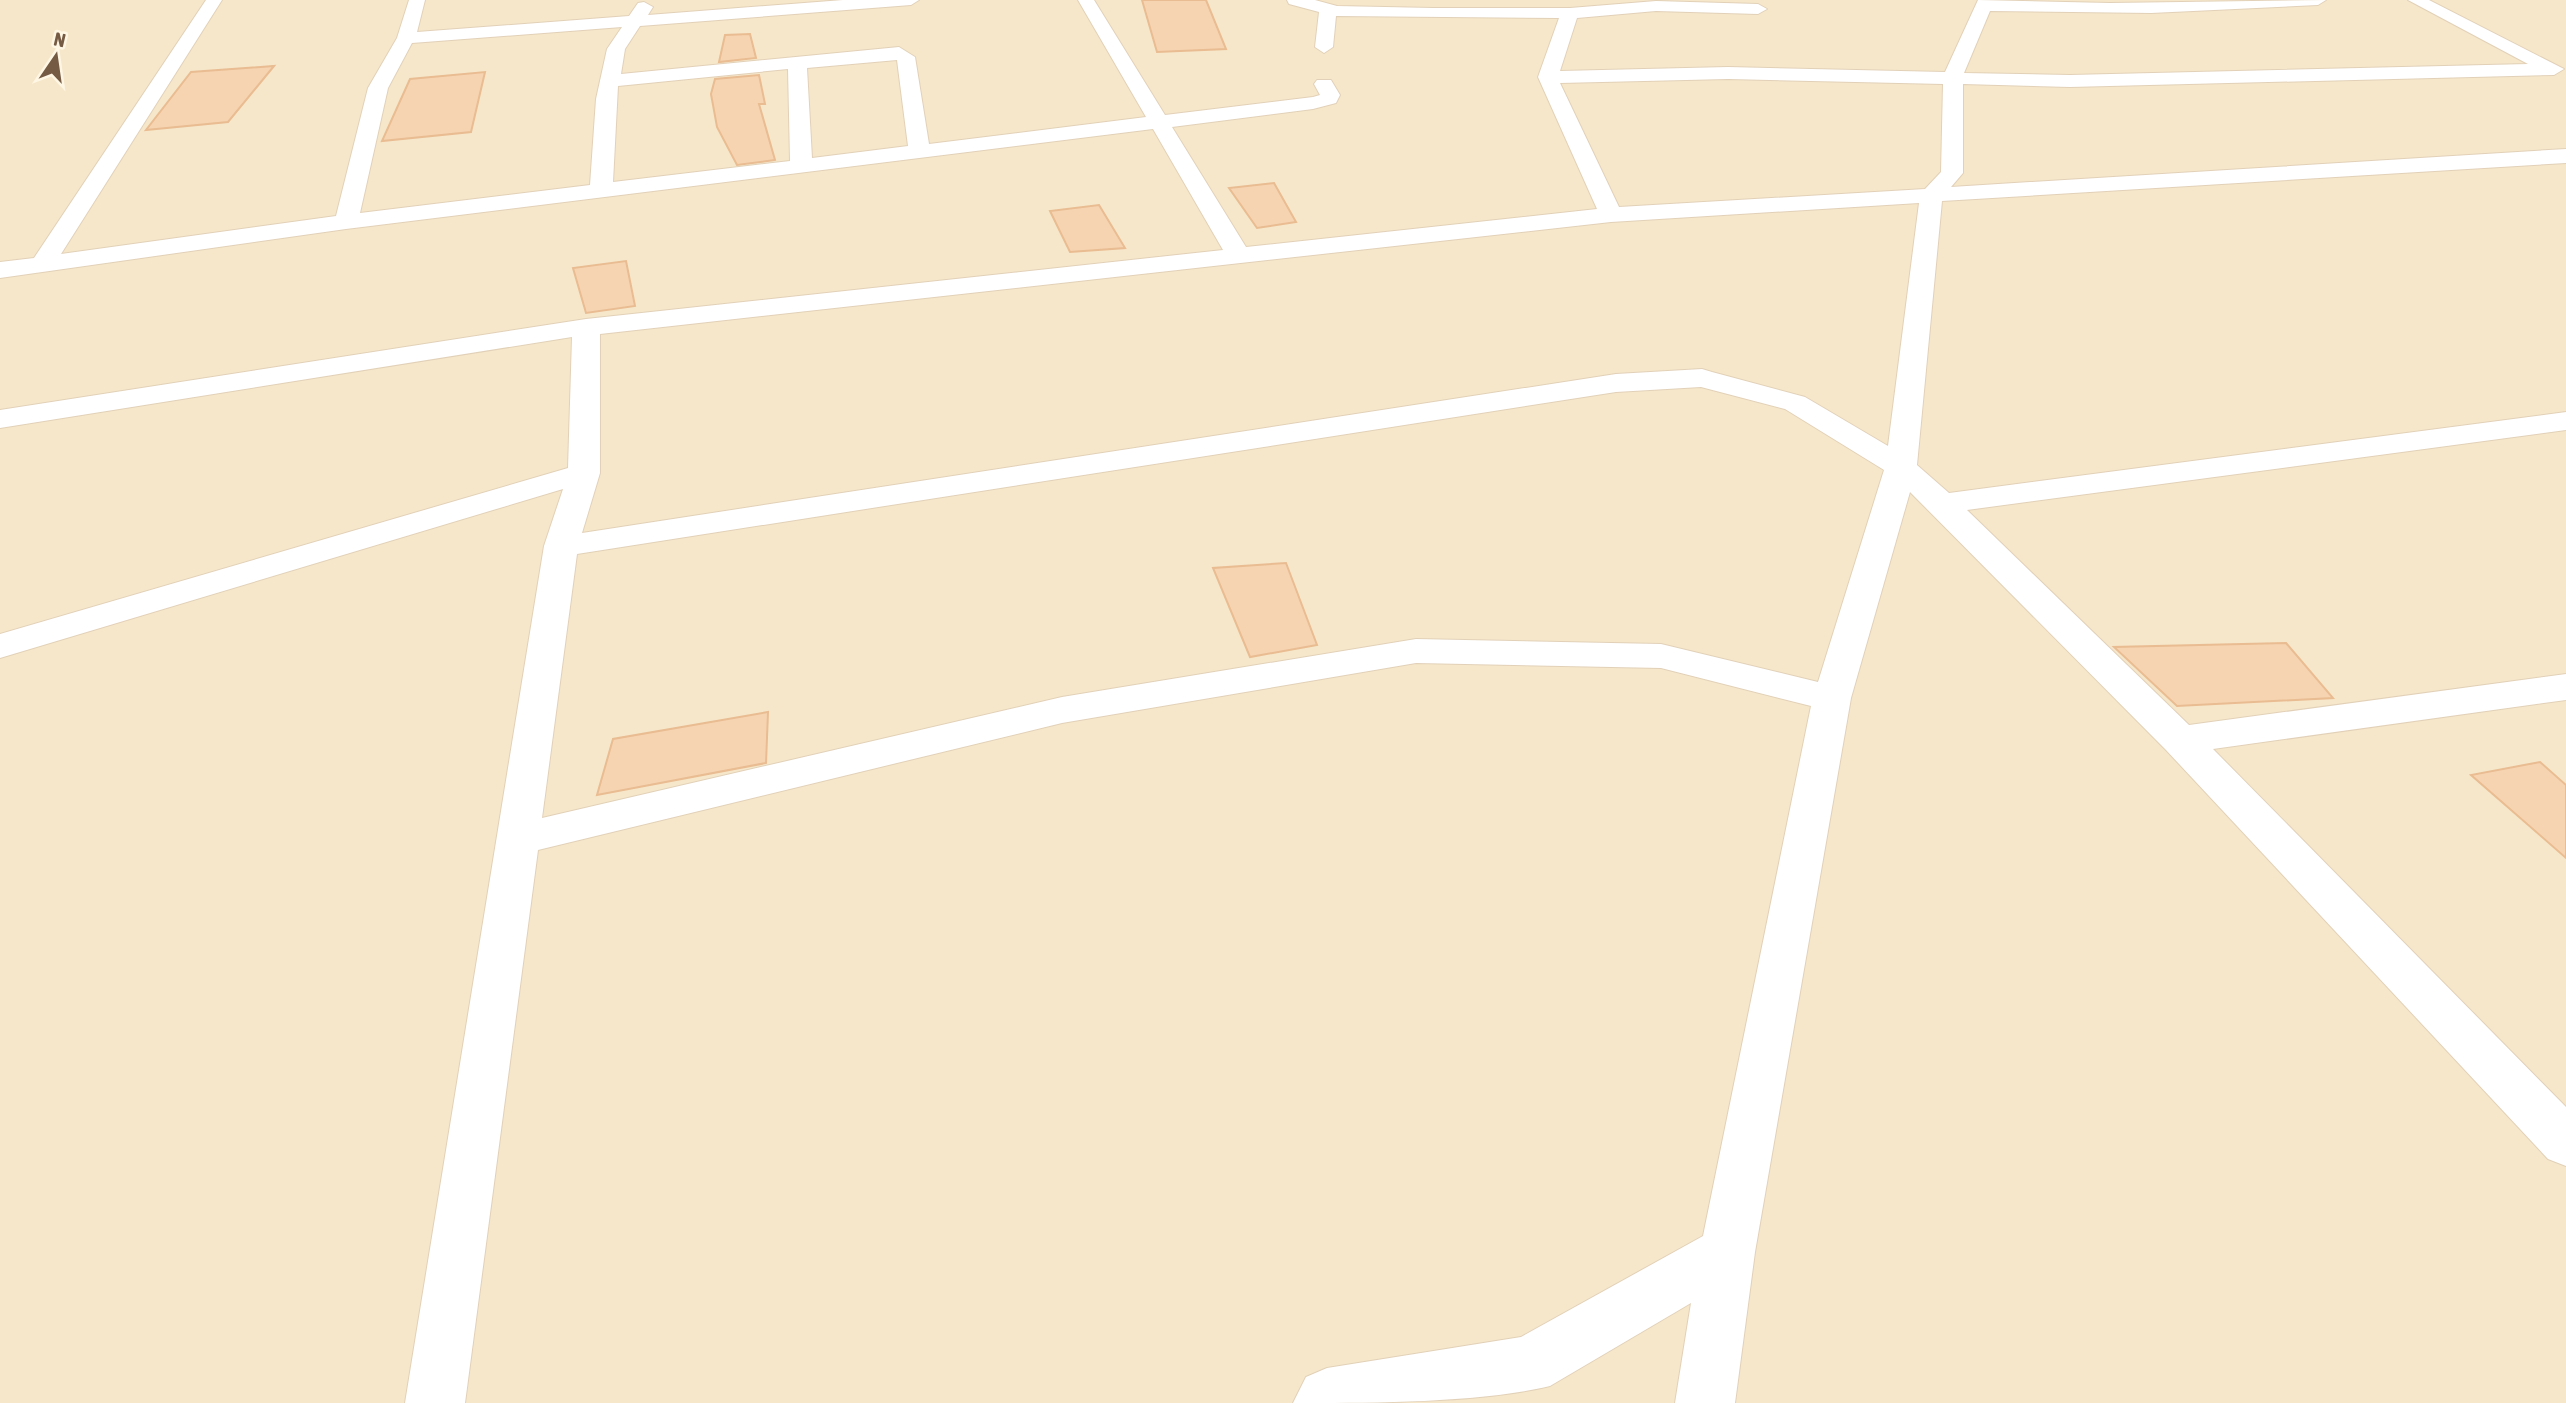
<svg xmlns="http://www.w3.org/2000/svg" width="2566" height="1403" viewBox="0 0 2566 1403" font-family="'Asap Condensed',sans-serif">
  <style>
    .residential { fill: #f6e7ca }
    .building { fill: #f6d4b2; stroke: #e9bc91; stroke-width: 2 }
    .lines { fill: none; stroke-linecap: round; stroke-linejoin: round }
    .minor-casing { stroke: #e2d1b8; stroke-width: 2 }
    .minor { fill: #fff; fill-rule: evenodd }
  </style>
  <rect width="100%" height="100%" fill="#fef5dc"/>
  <rect class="residential" x="0" y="0" width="2566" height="1403"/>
  <g class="building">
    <polygon points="1142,0 1206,0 1226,49 1157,52"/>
    <polygon points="750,34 756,58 719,62 725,35"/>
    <polygon points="274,66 228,122 146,130 191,72"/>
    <polygon points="485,72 471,132 382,141 410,79"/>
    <polygon points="759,75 765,104 759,104 775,160 737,165 717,127 711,94 715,79"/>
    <polygon points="1274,183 1296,222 1257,228 1229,188"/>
    <polygon points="1099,205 1125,248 1070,252 1050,211"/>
    <polygon points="626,261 635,306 586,313 573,268"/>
    <polygon points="1286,563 1317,645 1250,657 1213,568"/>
    <polygon points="2286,643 2333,698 2177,706 2114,647"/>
    <polygon points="768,712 766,763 597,795 613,739"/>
    <polygon points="2540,762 2566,785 2566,858 2471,775"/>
  </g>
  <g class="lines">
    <g class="minor-casing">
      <path id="minor" d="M206 0H222L61 254 336 216 368 88 397 38 409 0H425L417 32 629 16 638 3 644 2 653 7 648 15 843 0H919L911 5 640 26 625 49 621 74 899 47 915 57 929 144 1146 117 1078 0H1094L1165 115 1313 97 1320 95 1314 84 1317 80H1331L1340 95 1336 103 1313 109 1172 127 1246 247 1597 209 1538 77 1559 18 1336 16 1333 47 1324 53 1315 47 1319 12 1289 4 1287 0H1315L1337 6 1433 8H1570L1656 1 1758 4 1767 9 1758 14 1656 11 1577 18 1560 71 1728 67 1945 72 1978 0 2110 3 2326 0 2318 5 2151 13 1990 11 1964 73 2070 75 2528 64 2408 0H2429L2564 69 2554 75 2070 87 1963 84V173L1951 187 2566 149V163L1942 201 1917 465 1949 493 2566 412V430L1967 510 2189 725 2566 674V700L2213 749 2566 1107V1166L2548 1159 2166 750 1910 492 1851 698 1755 1252 1735 1403H1675L1691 1303 1550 1386C1481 1403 1369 1403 1293 1403L1306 1377 1327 1368 1521 1337 1703 1236 1811 706 1661 668 1416 663 1062 723 538 850 465 1403H405L544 546 563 489 0 658V634L568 468 572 337 0 428V410L586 319 1223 250 1153 129 346 229 0 278V262L34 258ZM622 27 607 49 596 99 590 185 360 213 388 88 412 43ZM897 60 908 146 812 158 807 68ZM788 69 790 161 613 182 618 86ZM1728 79 1943 84 1941 172 1925 189 1619 207 1560 83ZM1919 203 1888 446 1805 397 1712 372 1702 369 1616 374 582 533 600 473V334L1611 222ZM1701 387 1785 409 1884 470 1818 682 1661 644 1416 639 1062 697 542 818 577 554 1616 392Z"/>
    </g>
    <use href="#minor" class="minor"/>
  </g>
  <g transform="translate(56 56) rotate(13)" stroke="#fff7e4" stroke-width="5" paint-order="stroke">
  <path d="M0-5L12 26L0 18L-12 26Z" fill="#755a44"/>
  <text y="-10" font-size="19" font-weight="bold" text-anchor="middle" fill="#755a44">N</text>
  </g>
</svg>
